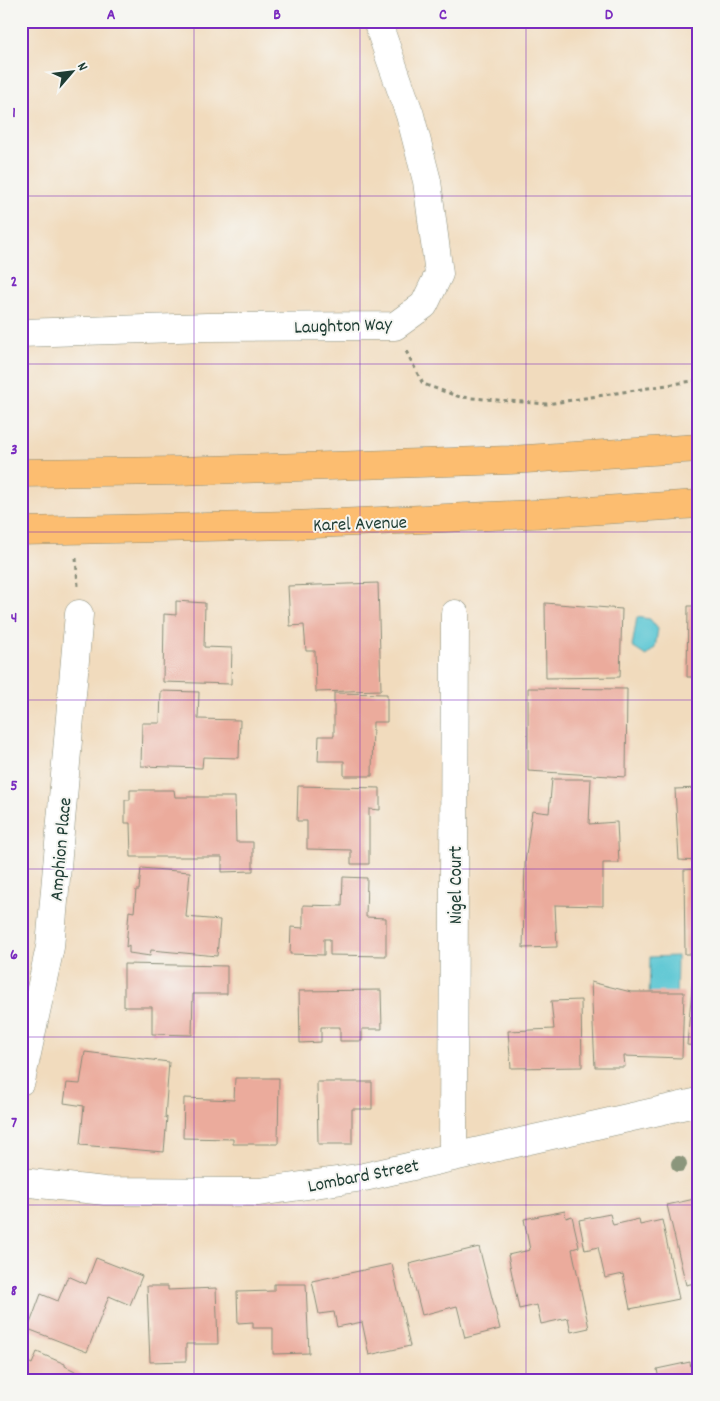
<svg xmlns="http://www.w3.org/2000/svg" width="720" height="1401" viewBox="0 0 720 1401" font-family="Dekko,sans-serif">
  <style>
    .water { fill: #5ac6d3; stroke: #3c8284 }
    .building { fill: #ebab9c }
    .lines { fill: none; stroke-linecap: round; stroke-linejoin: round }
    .street-casing { stroke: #888c78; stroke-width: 29 }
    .primary-casing { stroke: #888c78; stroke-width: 29 }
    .path { stroke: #888c78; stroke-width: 3; stroke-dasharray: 4 4; stroke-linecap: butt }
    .street { stroke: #fff; stroke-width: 28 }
    .primary { stroke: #fcbd6f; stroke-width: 28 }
    .tree { fill: #8b967c }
    .grid { fill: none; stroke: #7b2cbf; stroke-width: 1; stroke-opacity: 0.55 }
    .labels { text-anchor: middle; stroke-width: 4; stroke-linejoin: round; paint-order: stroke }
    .street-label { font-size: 19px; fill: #1f3d34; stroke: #f6f6f2 }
    .neatline { fill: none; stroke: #7b2cbf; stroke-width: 2 }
    .grid-label { font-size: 16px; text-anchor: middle; font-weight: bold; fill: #7b2cbf }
  </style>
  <rect width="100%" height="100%" fill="#f6f6f2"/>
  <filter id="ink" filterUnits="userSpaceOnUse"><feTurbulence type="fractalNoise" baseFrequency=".02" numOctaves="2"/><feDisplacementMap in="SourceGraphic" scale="10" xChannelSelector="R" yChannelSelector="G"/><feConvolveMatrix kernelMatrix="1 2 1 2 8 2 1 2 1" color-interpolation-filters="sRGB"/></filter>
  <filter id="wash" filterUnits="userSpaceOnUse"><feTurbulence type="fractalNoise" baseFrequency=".0096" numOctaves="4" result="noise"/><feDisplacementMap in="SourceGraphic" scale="20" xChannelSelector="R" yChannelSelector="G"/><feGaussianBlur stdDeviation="1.12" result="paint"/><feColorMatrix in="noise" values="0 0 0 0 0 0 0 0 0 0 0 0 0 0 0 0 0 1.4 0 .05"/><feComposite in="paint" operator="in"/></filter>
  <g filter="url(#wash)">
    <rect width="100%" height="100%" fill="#f1dbbd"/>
    <g class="water">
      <polygon points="637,617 650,619 658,629 655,648 646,656 632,647"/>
      <polygon points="677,956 676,1006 649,1002 650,957"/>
    </g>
    <g id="blocks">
      <g class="building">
        <polygon points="378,583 381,690 316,692 315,651 306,651 304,625 290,626 288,586"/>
        <polygon points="176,601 205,603 204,647 232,648 231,684 163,682 164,614 176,615"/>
        <polygon points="545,603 622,609 620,677 546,678"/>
        <polygon points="688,606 699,606 699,677 687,677"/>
        <polygon points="528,688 627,689 626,777 528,771"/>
        <polygon points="161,691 199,692 198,719 240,720 239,758 203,757 202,768 141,766 142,723 160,723"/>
        <polygon points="334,693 387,694 387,722 373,722 372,776 344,776 344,761 318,761 319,736 334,736"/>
        <polygon points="552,779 591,779 589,824 617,822 619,863 603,863 603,906 555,905 557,947 523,948 525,863 532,811 549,813"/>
        <polygon points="298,786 380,788 380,810 369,809 369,864 351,864 351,850 307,849 307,821 297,821"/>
        <polygon points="699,788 699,861 679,860 675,789"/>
        <polygon points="130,790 174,790 175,797 235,797 236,842 253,842 253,871 222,872 222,857 131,857 130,823 125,823 125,800 130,800"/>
        <polygon points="141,868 190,872 186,917 220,920 217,956 151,950 150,956 129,953 129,945 126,947 129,911 134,912 136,890 139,890"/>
        <polygon points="699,869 699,954 685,954 684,870"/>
        <polygon points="343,877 367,878 366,917 386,918 386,956 330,955 330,939 324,939 324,955 290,954 291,927 303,928 303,905 342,906"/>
        <polygon points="124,964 227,966 227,994 193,994 192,1035 152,1034 152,1007 124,1007"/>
        <polygon points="693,976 699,976 699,1046 687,1045"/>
        <polygon points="591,982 631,992 684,992 682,1058 624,1056 625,1067 595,1067"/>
        <polygon points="381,990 382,1029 362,1029 362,1041 340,1041 340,1027 321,1027 321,1042 300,1043 299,991"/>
        <polygon points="581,1000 582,1067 511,1068 508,1031 554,1029 551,1001"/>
        <polygon points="85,1052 169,1062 165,1118 167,1117 164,1152 80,1145 84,1106 64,1103 67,1083 80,1084"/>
        <polygon points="235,1078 279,1078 278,1144 233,1144 233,1139 183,1138 184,1098 234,1100"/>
        <polygon points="317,1082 372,1082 372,1109 352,1109 352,1144 318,1144"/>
        <polygon points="699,1198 699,1282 686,1285 667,1205"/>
        <polygon points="565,1211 566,1218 572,1216 579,1247 572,1249 589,1328 571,1332 568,1318 541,1324 537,1305 519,1309 508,1255 530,1250 524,1219"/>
        <polygon points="610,1214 613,1225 639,1219 640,1225 662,1220 679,1299 630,1309 623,1274 605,1278 598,1247 585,1250 579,1220"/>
        <polygon points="479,1247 500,1329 465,1338 457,1306 422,1315 409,1264"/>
        <polygon points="96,1258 142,1276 130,1305 109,1296 87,1352 28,1329 41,1294 58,1301 68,1276 86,1284"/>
        <polygon points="392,1264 410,1346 369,1355 362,1322 337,1327 334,1312 319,1314 312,1281"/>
        <polygon points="274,1284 306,1284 309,1353 273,1354 273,1328 253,1328 253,1322 238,1323 237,1292 274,1291"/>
        <polygon points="147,1286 168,1286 168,1290 216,1288 218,1344 186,1344 186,1361 150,1362"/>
        <polygon points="37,1352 65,1364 65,1366 93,1380 21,1380 21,1359 32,1364"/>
        <polygon points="690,1362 693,1380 659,1380 657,1369"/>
      </g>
    </g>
  </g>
  <g filter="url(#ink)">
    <use href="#blocks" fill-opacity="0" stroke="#888c78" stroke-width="1"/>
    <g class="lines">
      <g class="street-casing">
        <g id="street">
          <polyline points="21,333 207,327 395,326 424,305 439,274 427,181 410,115 377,21"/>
          <polyline points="21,1081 50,947 79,614"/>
          <polyline points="453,1156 455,614"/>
          <polyline points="21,1182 105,1191 259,1192 364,1177 699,1102"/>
        </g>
      </g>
      <g class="primary-casing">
        <g id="primary">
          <polyline points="21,473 177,471 510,460 699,448"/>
          <polyline points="21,531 293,525 554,513 699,504"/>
        </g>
      </g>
      <g class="path">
        <polyline points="406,351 423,384 460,397 547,404 699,380"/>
        <polyline points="76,558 78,586"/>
      </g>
      <use href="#street" class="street"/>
      <use href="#primary" class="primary"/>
    </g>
    <circle class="tree" cx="679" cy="1164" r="8"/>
  </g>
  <path class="grid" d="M194 21V1380M360 21V1380M526 21V1380M21 196H699M21 364H699M21 532H699M21 700H699M21 869H699M21 1037H699M21 1205H699"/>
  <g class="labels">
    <g class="street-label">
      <text transform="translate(343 324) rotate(-2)" y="7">Laughton Way</text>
      <text transform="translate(360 522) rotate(-2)" y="7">Karel Avenue</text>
      <text transform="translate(59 849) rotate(-85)" y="7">Amphion Place</text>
      <text transform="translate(454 885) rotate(-90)" y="7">Nigel Court</text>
      <text transform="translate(363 1174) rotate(-11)" y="7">Lombard Street</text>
    </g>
  </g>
  <rect width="720" height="1401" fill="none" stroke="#f6f6f2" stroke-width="55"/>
  <g transform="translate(72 72) rotate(62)" stroke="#f6f6f2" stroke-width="4" paint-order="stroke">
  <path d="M0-4L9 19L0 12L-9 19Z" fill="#1f3d34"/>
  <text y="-8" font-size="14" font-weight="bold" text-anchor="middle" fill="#1f3d34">N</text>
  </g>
  <rect x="28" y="28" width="664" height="1346" class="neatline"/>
  <g class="grid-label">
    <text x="111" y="19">A</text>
    <text x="277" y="19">B</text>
    <text x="443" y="19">C</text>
    <text x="609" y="19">D</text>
    <text x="14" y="117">1</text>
    <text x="14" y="286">2</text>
    <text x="14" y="454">3</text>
    <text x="14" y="622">4</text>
    <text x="14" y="790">5</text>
    <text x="14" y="959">6</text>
    <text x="14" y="1127">7</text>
    <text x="14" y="1295">8</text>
  </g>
</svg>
